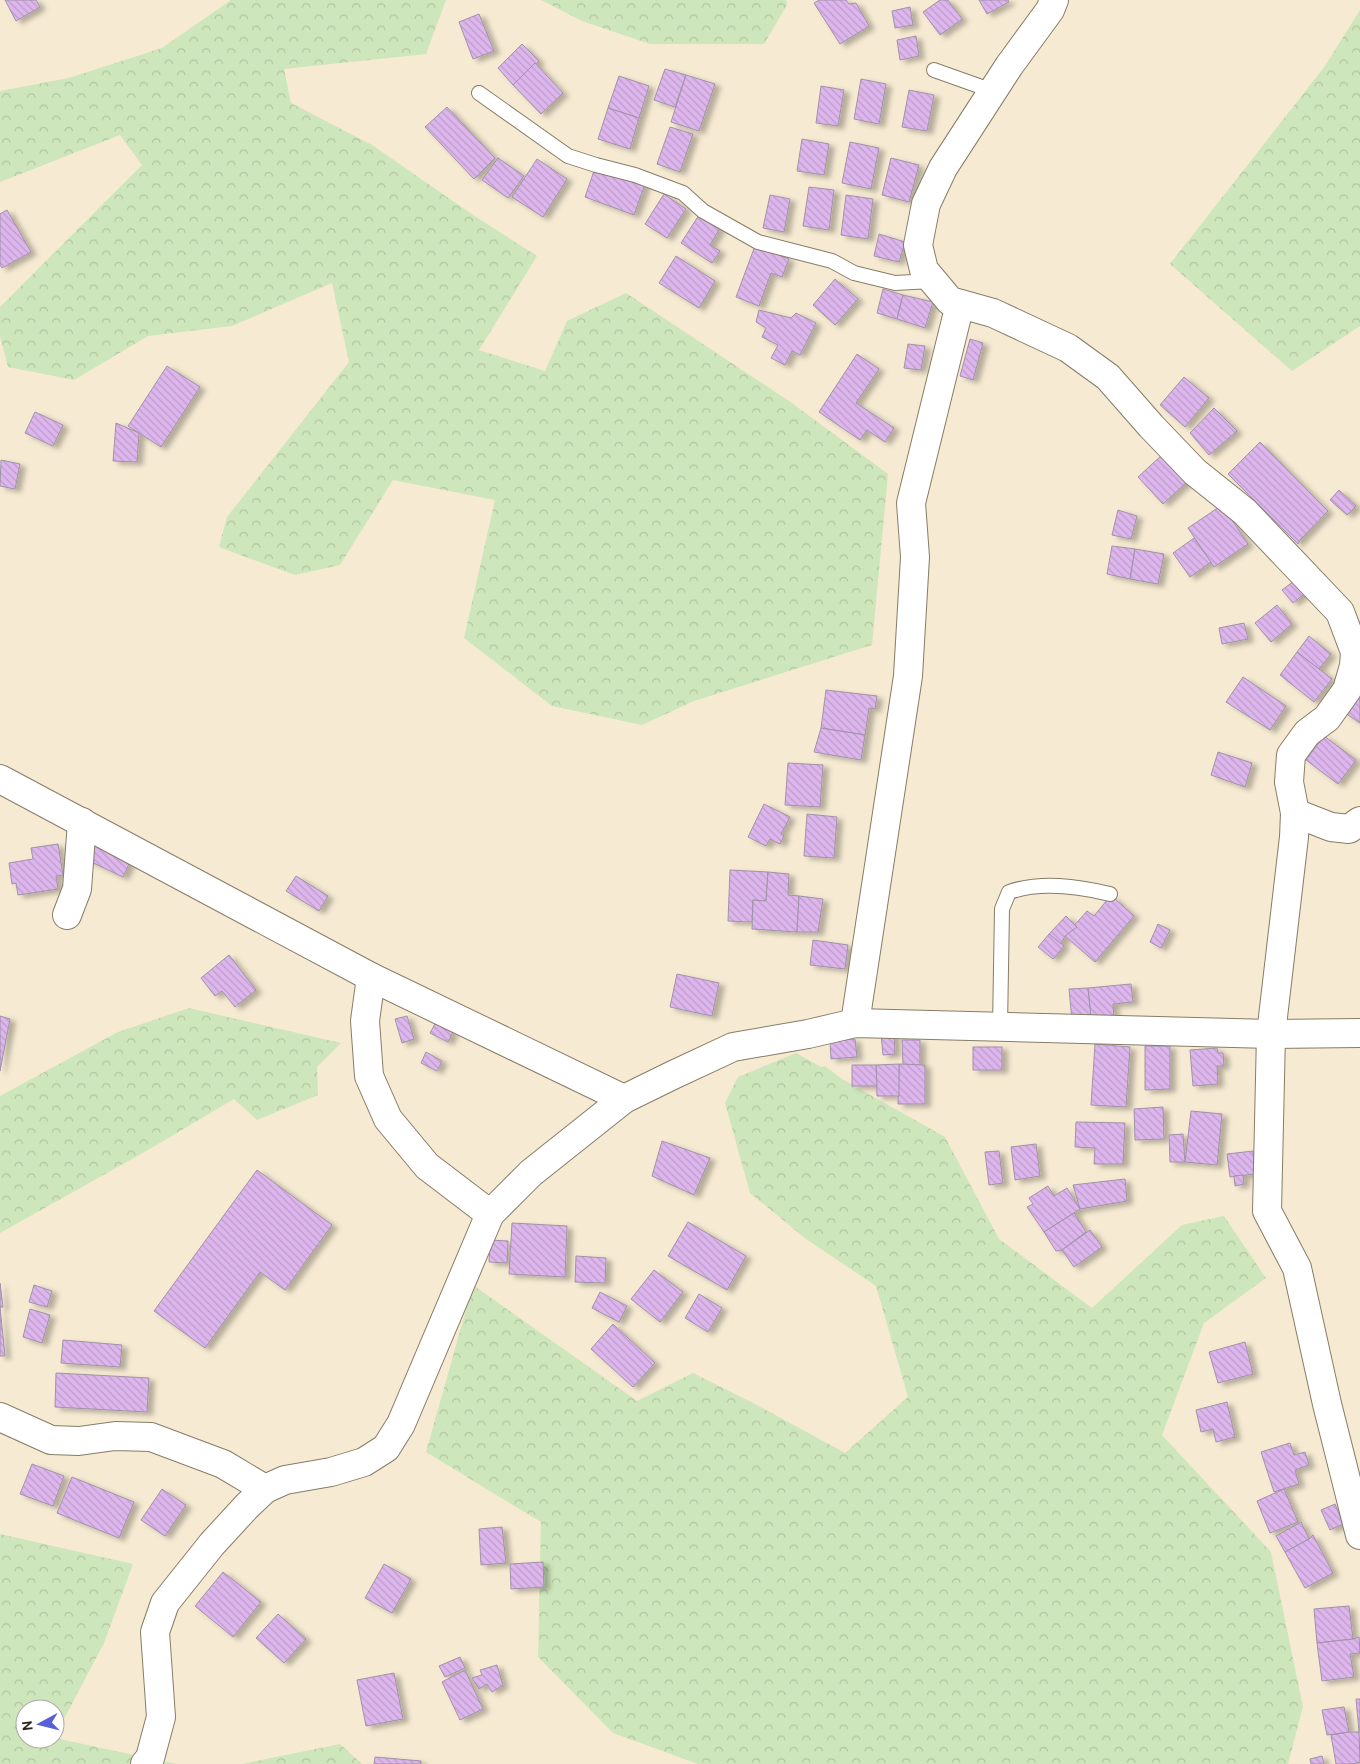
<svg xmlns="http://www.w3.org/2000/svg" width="1360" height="1764" viewBox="0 0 1360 1764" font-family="Cabin,sans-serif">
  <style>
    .forest { fill: url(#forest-crowns) }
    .building { fill: url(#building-back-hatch); stroke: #a092a7; filter: url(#shadow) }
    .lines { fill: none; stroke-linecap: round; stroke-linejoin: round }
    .service-casing { stroke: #877c67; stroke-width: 16 }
    .minor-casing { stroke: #877c67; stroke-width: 30 }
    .tertiary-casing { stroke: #877c67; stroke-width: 30 }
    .service { stroke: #fff; stroke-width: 14 }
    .minor { stroke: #fff; stroke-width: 28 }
    .tertiary { stroke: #fff; stroke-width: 28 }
  </style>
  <defs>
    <pattern id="forest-crowns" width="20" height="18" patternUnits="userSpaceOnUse" patternTransform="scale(1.25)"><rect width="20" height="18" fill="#cee6bb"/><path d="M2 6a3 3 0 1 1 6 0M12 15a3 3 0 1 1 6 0" fill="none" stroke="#b1c5a0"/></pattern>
    <pattern id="building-back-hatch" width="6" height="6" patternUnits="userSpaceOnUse" patternTransform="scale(1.25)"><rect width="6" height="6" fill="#ddb6ed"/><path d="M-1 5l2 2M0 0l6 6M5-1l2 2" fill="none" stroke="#be9ccb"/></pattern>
    <filter id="shadow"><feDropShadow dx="5.5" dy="3" stdDeviation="2.5" flood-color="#0004"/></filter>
  </defs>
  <rect width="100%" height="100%" fill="#f6ead2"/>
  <g class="forest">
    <polygon points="231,0 446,0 426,54 284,69 291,103 372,145 476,217 537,256 479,350 545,371 567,321 626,293 789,401 888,474 872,645 694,701 642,725 552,706 464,638 495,500 393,480 340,565 295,575 219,547 227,517 349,362 332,283 232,326 148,336 74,380 8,367 0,336 0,307 142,165 120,135 0,182 0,91 69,78 162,48"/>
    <polygon points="541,0 786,0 787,5 764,44 650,44 582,21"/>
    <polygon points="1360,10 1360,326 1292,371 1170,264 1325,66"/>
    <polygon points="189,1008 341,1043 317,1067 318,1095 257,1120 234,1099 148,1150 0,1233 0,1096 118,1032"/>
    <polygon points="796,1053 821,1067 825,1066 842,1079 945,1137 999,1239 1092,1308 1182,1225 1224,1216 1266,1278 1204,1323 1162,1435 1271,1552 1303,1707 1288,1764 698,1764 613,1733 538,1657 541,1522 426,1452 473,1285 637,1401 693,1373 755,1404 845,1453 908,1397 876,1286 806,1239 750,1193 725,1103 738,1077"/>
    <polygon points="0,1534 133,1564 104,1643 55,1736 55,1709 25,1709 25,1739 55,1738 176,1764 0,1764"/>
    <polygon points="340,1744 362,1764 242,1764"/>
  </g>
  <g class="building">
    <polygon points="5,0 36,0 40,7 16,21"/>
    <polygon points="819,0 846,0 849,4 856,3 869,26 840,44 814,3"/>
    <polygon points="940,0 948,0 962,19 940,35 923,12"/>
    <polygon points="979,0 1008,0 1009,2 987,14"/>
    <polygon points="910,7 913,25 895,28 892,11"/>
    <polygon points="479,14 494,51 473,59 459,22"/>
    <polygon points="916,36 919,56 900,60 897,40"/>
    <polygon points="522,44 539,61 513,85 498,68"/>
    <polygon points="535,63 563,93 541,114 513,85"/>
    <polygon points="665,69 686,75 675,107 654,100"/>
    <polygon points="686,75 715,84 699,131 671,122"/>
    <polygon points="619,76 649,86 639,118 608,108"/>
    <polygon points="861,79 886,84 879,124 854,119"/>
    <polygon points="821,86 844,90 838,126 816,123"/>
    <polygon points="909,90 934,95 927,131 902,127"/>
    <polygon points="447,107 495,158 474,179 425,127"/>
    <polygon points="608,108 639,118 630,149 598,139"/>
    <polygon points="670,127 693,134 680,172 657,164"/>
    <polygon points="802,139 829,144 824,175 797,171"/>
    <polygon points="850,142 879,148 871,189 842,183"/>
    <polygon points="498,158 524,176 508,198 482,180"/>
    <polygon points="891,158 919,165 909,202 882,195"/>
    <polygon points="537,159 567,179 543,217 512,197"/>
    <polygon points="596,165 645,184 634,215 585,197"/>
    <polygon points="809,187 834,190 829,230 803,226"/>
    <polygon points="664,194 686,209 667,238 645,224"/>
    <polygon points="770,195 790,199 784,232 763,228"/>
    <polygon points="846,195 873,199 868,239 841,235"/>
    <polygon points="7,210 31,252 2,268 0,265 0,214"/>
    <polygon points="699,215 720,228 710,245 720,251 712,263 681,243"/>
    <polygon points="879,234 905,242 899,262 874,256"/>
    <polygon points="755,246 789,259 782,277 771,273 759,306 736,297"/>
    <polygon points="676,256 715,281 699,308 659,283"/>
    <polygon points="835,279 858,299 835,325 813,305"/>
    <polygon points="883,289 903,295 897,319 877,313"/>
    <polygon points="903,295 933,302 925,328 897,319"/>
    <polygon points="759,310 791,318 796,313 816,323 800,355 792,351 785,365 771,358 778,345 762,337 766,328 756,322"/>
    <polygon points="970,339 983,343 973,380 960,376"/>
    <polygon points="908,344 925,346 921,370 904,368"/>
    <polygon points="857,354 879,369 856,403 894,428 885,442 867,430 860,440 819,412"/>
    <polygon points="167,366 200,387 161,447 128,426"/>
    <polygon points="1184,377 1209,398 1185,427 1160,405"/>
    <polygon points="1214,408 1237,431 1209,455 1190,433"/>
    <polygon points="35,412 63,425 53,446 25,433"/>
    <polygon points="116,423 139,433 137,462 113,461"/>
    <polygon points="1260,442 1328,511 1300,540 1298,544 1228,474"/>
    <polygon points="1163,454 1188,481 1163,504 1138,477"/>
    <polygon points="1,460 20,464 15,489 0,486"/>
    <polygon points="1339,490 1356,506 1347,515 1330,500"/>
    <polygon points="1222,505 1248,544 1214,567 1188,528"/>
    <polygon points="1118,510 1137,516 1131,539 1112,535"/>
    <polygon points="1194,538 1211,562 1190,577 1173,553"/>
    <polygon points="1112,546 1135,549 1130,579 1107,574"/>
    <polygon points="1135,549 1164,554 1158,584 1130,579"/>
    <polygon points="1298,578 1308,591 1293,603 1282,590"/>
    <polygon points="1277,605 1292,624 1271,642 1255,623"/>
    <polygon points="1244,623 1248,639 1222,644 1219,628"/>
    <polygon points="1309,636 1331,654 1319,669 1297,652"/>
    <polygon points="1297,652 1332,679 1314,702 1280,675"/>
    <polygon points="1243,677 1286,706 1270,730 1226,702"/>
    <polygon points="826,690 877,696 875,709 869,708 865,735 821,728"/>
    <polygon points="1358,693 1360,695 1360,723 1345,713"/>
    <polygon points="821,728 865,735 861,760 814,752"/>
    <polygon points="1324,736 1356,760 1338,784 1306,760"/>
    <polygon points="1218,752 1252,763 1245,787 1211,775"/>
    <polygon points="788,763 823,765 820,807 785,805"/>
    <polygon points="764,804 790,817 781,834 784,836 780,844 770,839 766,846 748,837"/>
    <polygon points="807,814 837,817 834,858 804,856"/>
    <polygon points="58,844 63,875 56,876 58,889 18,895 16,883 12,884 9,863 33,859 31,848"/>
    <polygon points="91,844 130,862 123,877 85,859"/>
    <polygon points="730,870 768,872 766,901 753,900 752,922 728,921"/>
    <polygon points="768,872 789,874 788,895 799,896 797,932 752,929 753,900 766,901"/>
    <polygon points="296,876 328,896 319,911 286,891"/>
    <polygon points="799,896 823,899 818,932 797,932"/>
    <polygon points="1113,897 1134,916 1095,962 1065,936 1087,911 1094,916 1107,900"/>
    <polygon points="1066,916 1077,927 1065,936 1061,944 1049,934"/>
    <polygon points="1158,924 1170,930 1161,948 1150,942"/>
    <polygon points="1049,934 1064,946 1053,959 1038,947"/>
    <polygon points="813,940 848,945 845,969 810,965"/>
    <polygon points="229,955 256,990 235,1007 222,991 215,996 201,978"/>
    <polygon points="677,974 719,983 712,1016 670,1007"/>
    <polygon points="1131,984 1133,1002 1113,1004 1114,1020 1091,1018 1088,988"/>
    <polygon points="1088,988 1091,1018 1072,1020 1069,989"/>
    <polygon points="0,1016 10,1019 0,1071"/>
    <polygon points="407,1016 414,1039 402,1043 395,1019"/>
    <polygon points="436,1022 453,1032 448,1042 430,1033"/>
    <polygon points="894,1033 895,1054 883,1055 881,1034"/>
    <polygon points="855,1039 857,1057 831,1059 830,1041"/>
    <polygon points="902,1040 920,1040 920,1065 903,1065"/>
    <polygon points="1095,1044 1130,1047 1126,1107 1091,1105"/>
    <polygon points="1145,1046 1170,1046 1170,1089 1145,1090"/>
    <rect x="973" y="1047" width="29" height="23"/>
    <polygon points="1217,1048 1218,1053 1223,1053 1224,1066 1217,1066 1218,1084 1193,1086 1190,1050"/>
    <polygon points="426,1052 442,1061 437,1071 421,1063"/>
    <polygon points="899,1064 925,1065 925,1104 898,1104"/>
    <polygon points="899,1064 899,1096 877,1096 876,1065"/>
    <polygon points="852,1065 876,1065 877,1086 852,1086"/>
    <polygon points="1163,1107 1164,1139 1135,1140 1134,1109"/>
    <polygon points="1191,1111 1222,1114 1217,1165 1185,1162"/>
    <polygon points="1076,1122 1125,1123 1123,1164 1094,1164 1095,1148 1075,1147"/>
    <polygon points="1183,1134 1185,1162 1170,1162 1169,1135"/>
    <polygon points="662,1141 710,1158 694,1195 652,1176"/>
    <polygon points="1036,1144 1040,1176 1015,1180 1011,1147"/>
    <polygon points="999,1151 1003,1183 989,1185 985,1152"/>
    <polygon points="1253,1151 1255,1174 1230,1177 1227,1154"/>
    <polygon points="257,1170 332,1225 285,1290 260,1272 205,1348 154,1311"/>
    <polygon points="1243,1175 1244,1184 1235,1186 1234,1176"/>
    <polygon points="1125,1179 1127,1201 1080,1209 1073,1185"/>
    <polygon points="1048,1186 1054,1196 1067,1188 1080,1209 1044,1232 1027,1207 1033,1204 1029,1198"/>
    <polygon points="1074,1213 1086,1232 1062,1250 1056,1251 1044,1232"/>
    <polygon points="688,1222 746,1256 727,1290 668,1256"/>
    <polygon points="512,1223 567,1226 565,1277 509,1274"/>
    <polygon points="1090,1230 1102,1247 1074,1267 1062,1250"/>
    <polygon points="490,1240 508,1241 507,1263 489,1262"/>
    <polygon points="576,1256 606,1258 605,1283 575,1282"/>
    <polygon points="654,1270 683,1292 660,1322 631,1299"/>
    <polygon points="0,1283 3,1307 0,1307 5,1356 0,1356"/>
    <polygon points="34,1285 52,1291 47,1307 29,1302"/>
    <polygon points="600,1292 627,1306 619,1322 592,1308"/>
    <polygon points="699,1294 722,1308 708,1332 685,1318"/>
    <polygon points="30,1309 50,1315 42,1343 23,1337"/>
    <polygon points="613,1324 655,1363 633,1387 591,1349"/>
    <polygon points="63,1340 122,1345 120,1367 61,1363"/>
    <polygon points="1245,1342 1253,1374 1218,1383 1209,1352"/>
    <polygon points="56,1373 149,1378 147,1412 55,1407"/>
    <polygon points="1227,1402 1235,1437 1216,1442 1213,1429 1201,1432 1196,1410"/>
    <polygon points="1290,1443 1294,1455 1305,1452 1309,1465 1295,1470 1299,1484 1274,1492 1261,1452"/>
    <polygon points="32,1464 64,1476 53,1506 20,1494"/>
    <polygon points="72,1477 134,1502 119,1538 57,1513"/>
    <polygon points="162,1489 186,1505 165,1536 141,1520"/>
    <polygon points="1284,1489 1298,1522 1270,1533 1257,1501"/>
    <polygon points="1335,1504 1343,1524 1330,1530 1321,1510"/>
    <polygon points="1301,1522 1309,1539 1285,1552 1276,1536"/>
    <polygon points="502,1527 506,1563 481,1565 479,1529"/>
    <polygon points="1313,1535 1333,1573 1305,1588 1285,1552 1309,1539"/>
    <polygon points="543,1562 544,1587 511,1589 510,1564"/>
    <polygon points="384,1564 411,1579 392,1613 365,1598"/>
    <polygon points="223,1572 261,1602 233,1637 195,1606"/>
    <polygon points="1349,1606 1353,1639 1317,1643 1314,1609"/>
    <polygon points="278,1614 306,1639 284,1663 256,1638"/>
    <polygon points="1359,1637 1360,1653 1350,1654 1354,1677 1322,1681 1317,1643 1353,1639"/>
    <polygon points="460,1657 465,1668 445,1677 439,1666"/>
    <polygon points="497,1665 503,1685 492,1692 487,1684 479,1689 472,1678 482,1675 480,1670"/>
    <polygon points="465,1670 483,1709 460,1720 442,1682"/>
    <polygon points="394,1673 403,1719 366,1726 357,1680"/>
    <polygon points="1356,1699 1360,1699 1360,1732 1359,1732"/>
    <polygon points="1344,1707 1349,1732 1327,1735 1322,1710"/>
    <polygon points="1349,1732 1359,1732 1360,1762 1352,1764 1336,1764 1331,1735"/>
    <polygon points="1322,1756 1324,1764 1311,1764 1310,1759"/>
    <polygon points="375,1757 421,1761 421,1764 374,1764"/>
  </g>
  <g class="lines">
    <g class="service-casing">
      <g id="service">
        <polyline points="934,70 993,91"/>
        <polyline points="479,93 568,156 596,165 635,175 683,193 703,211 758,242 832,261 854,273 895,283 932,281"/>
        <path d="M1000 1027 1002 909 1009 892C1041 881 1077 886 1110 894"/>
      </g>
    </g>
    <g class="minor-casing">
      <g id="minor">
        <polyline points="1054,0 1050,10 1009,66 943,168 926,204 918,245 924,270 950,301 993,313 1068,348 1108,377 1151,426 1195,472 1245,512 1340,612 1355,652 1354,666 1347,690 1327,718 1307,733 1291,755 1289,782 1295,813 1294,837 1271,1034 1267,1211 1297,1268 1327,1404 1360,1535"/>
        <polyline points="0,779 371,977 624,1099"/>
        <polyline points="1295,813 1331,827 1349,829 1360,821"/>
        <polyline points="67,915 77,889 82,822"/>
        <polyline points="371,977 365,1021 369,1076 388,1119 427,1166 490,1214"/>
        <polyline points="855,1023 908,676 915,557 911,503 960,304"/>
        <polyline points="0,1417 51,1440 79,1441 115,1436 151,1437 223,1464 265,1489"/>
        <polyline points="145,1764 150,1758 161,1717 155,1632 165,1603 212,1544 247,1506 265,1489 285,1480 331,1472 364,1462 386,1448 401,1424 490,1214 531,1173 624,1099 673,1075 733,1047 808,1034 855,1023 1271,1034"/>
      </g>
    </g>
    <g class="tertiary-casing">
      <polyline id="tertiary" points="1271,1034 1360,1033"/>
    </g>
    <use href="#service" class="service"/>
    <use href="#minor" class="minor"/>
    <use href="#tertiary" class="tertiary"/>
  </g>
  <g transform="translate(40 1724) rotate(263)"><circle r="24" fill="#ffffff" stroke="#aaa8a5"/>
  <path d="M0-4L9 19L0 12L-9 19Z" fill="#5660d7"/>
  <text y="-8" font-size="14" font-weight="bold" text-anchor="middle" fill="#2b261d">N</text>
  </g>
</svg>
